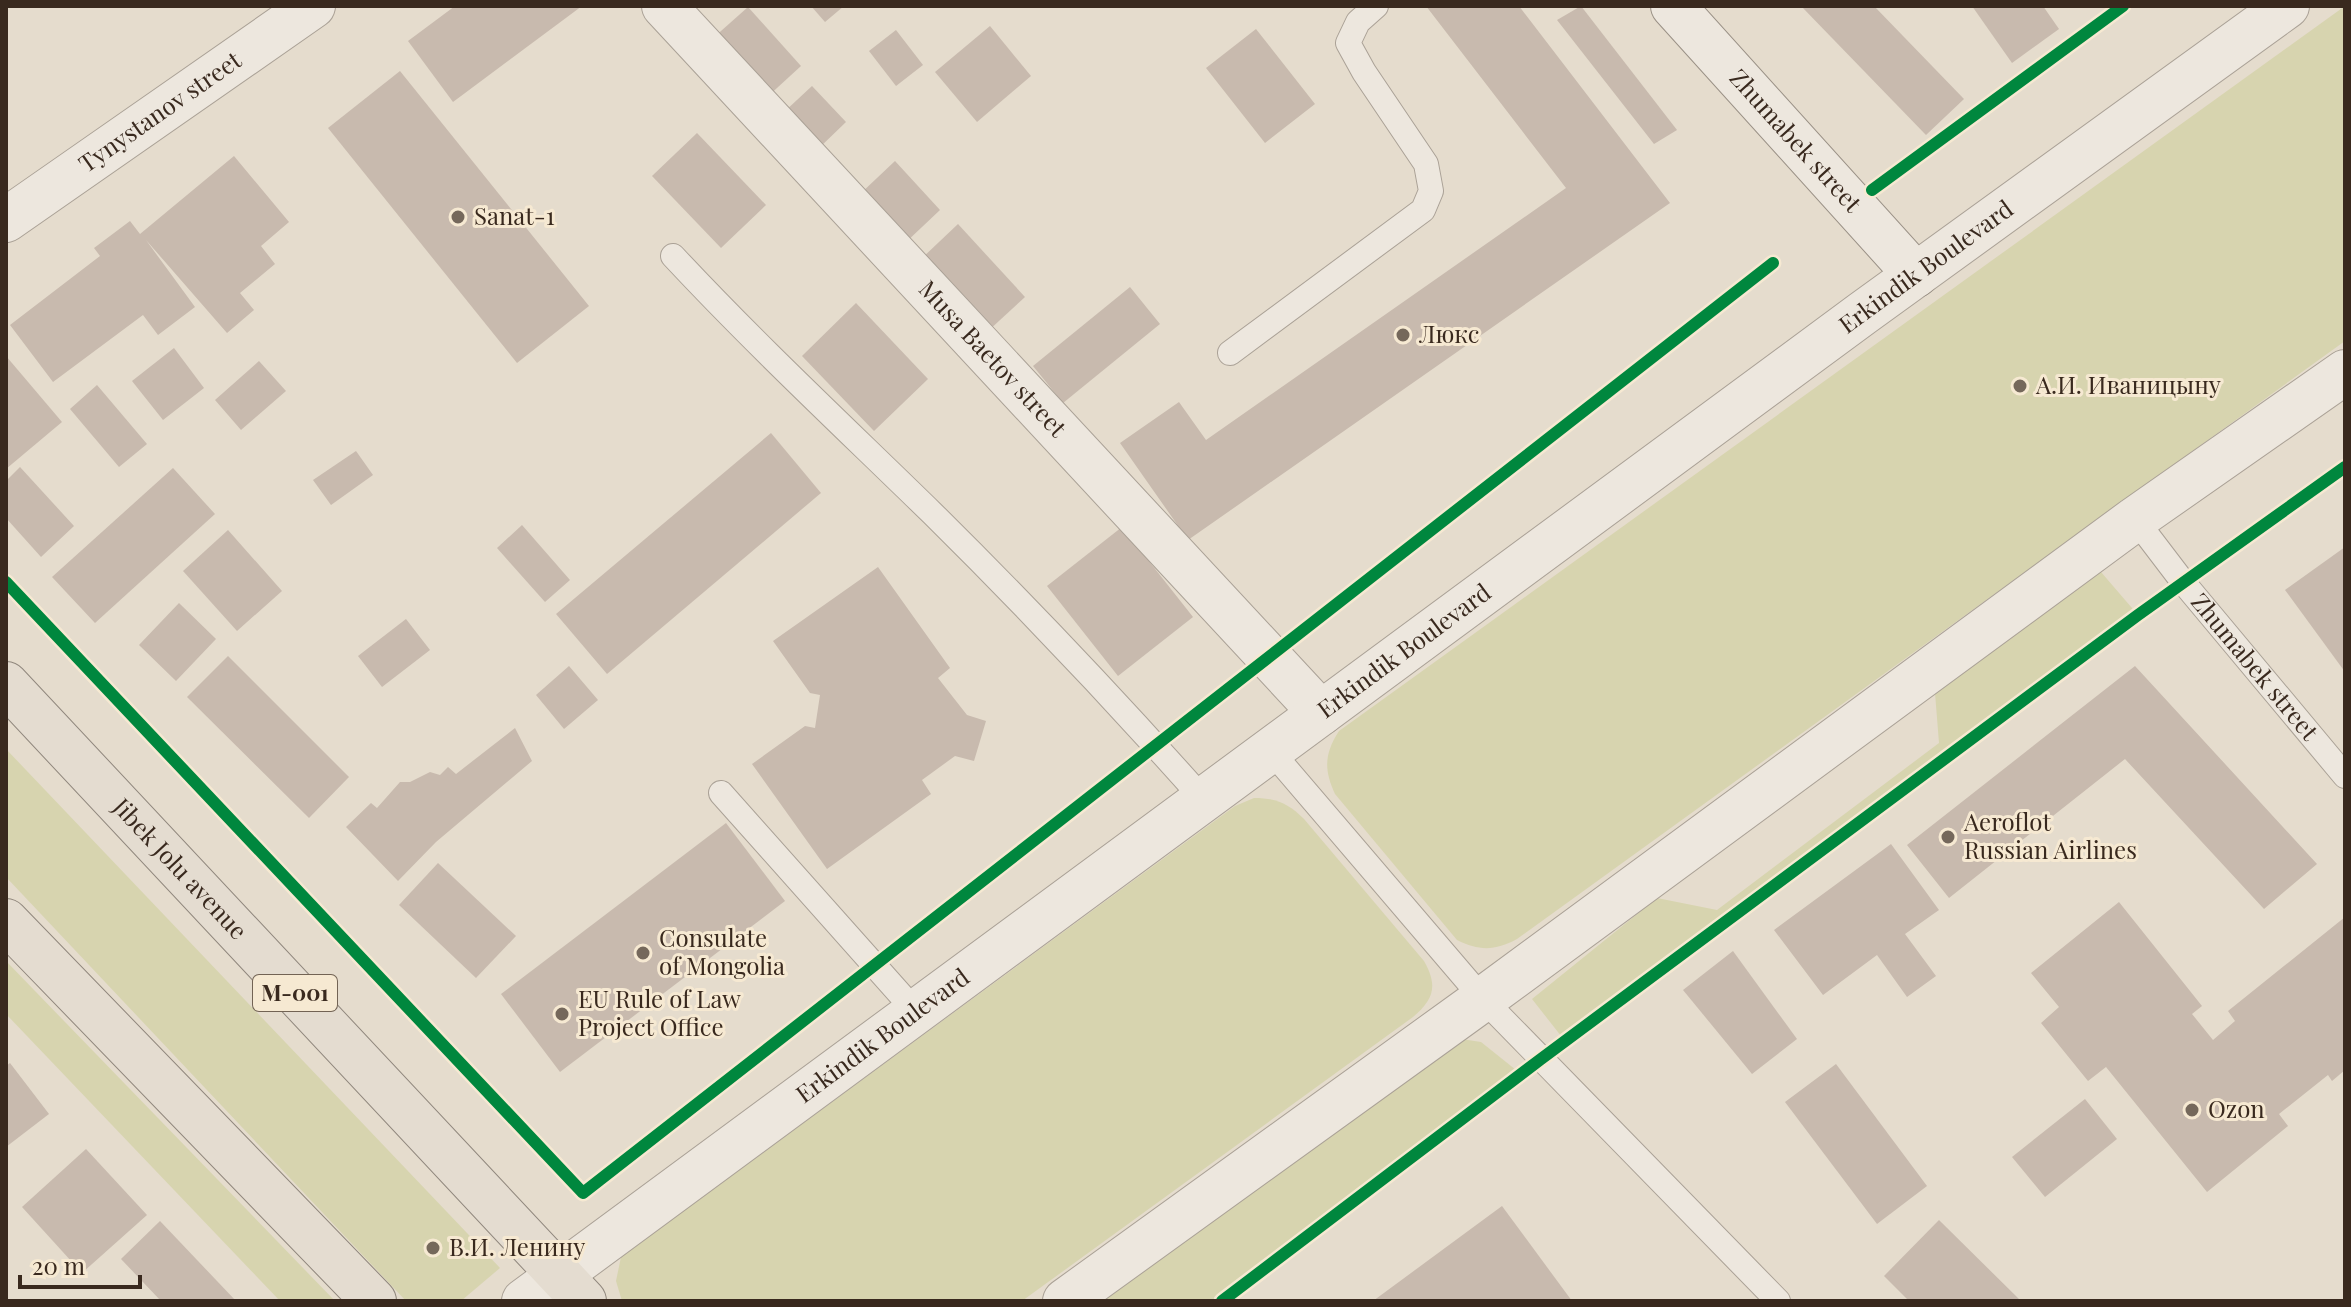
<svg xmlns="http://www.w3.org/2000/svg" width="2351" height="1307" viewBox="0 0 2351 1307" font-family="'Playfair Display',serif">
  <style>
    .green { fill: #d7d4af }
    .building { fill: #c8baae }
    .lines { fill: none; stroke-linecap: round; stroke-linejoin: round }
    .lane-casing { stroke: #aaa196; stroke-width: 26 }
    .street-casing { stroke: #aaa196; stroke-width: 46 }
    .secondary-casing { stroke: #9a9186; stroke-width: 46 }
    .primary-casing { stroke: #90877d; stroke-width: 46 }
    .lane { stroke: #ede7de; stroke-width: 24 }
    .street { stroke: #ede7de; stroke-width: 44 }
    .secondary { stroke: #ede7de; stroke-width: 44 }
    .primary { stroke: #e4dcd0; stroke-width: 44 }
    .cycleway-casing { stroke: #f6e9d2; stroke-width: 17 }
    .cycleway { stroke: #00873e; stroke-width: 12 }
    .poi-dot { fill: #75685b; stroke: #f6e9d2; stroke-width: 3 }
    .labels { text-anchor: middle; stroke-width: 6; stroke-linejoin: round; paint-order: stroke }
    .shield { fill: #f6e9d2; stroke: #726354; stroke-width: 2 }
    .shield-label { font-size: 22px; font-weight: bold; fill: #39291e }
    .street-label { font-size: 24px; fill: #39291e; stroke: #f6e9d2 }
    .poi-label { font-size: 24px; fill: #39291e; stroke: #f6e9d2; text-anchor: start }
  </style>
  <rect width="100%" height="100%" fill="#e5dccd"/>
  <g class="green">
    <path d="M2345 6V341L1517 939C1495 951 1479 951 1457 940L1335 794C1324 770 1324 754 1339 731Z"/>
    <polygon points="2101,572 2138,615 1565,1041 1532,999 1657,898 1717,910 1939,743 1935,693"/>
    <polygon points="6,749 467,1233 500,1268 461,1301 406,1301 6,877"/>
    <path d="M1254 798C1276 798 1288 803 1304 819L1424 961C1438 986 1434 999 1413 1017L1022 1301H622L616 1281 621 1257 1235 806Z"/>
    <polygon points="6,961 335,1301 280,1301 6,1014"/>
    <polygon points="1455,1038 1481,1042 1521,1074 1225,1301 1102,1301"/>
  </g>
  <g class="building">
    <polygon points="455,6 582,6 453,102 408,41"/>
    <polygon points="811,6 844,6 825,22"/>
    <polygon points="1426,6 1519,6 1670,203 1188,540 1120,443 1179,402 1206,440 1566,188"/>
    <polygon points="1581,6 1677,130 1654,144 1557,20"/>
    <polygon points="1801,6 1874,6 1964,99 1926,135"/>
    <polygon points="1972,6 2043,6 2059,29 2012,63"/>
    <polygon points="748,7 801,66 765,99 712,39"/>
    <polygon points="990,26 1031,76 977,122 935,72"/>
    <polygon points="1256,29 1315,104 1265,143 1206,68"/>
    <polygon points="896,30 923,65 896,86 869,51"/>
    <polygon points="400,71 589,306 517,363 328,128"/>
    <polygon points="812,86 846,122 818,149 783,113"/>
    <polygon points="697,133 766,205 721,248 652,176"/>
    <polygon points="234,156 289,222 261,246 275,264 240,293 254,310 227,333 146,240 195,307 158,335 143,315 53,382 10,325 100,256 94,248 130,221 140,234"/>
    <polygon points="895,161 940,210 904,244 859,195"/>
    <polygon points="958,224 1025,297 987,332 920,260"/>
    <polygon points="1130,287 1160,324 1063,403 1033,366"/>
    <polygon points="856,303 928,379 874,431 802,356"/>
    <polygon points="174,348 204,388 163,420 132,381"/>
    <polygon points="6,356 62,422 6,469"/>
    <polygon points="259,361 286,391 241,430 215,400"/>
    <polygon points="97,385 147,444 119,467 70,409"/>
    <polygon points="771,433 821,493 607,674 556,614"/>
    <polygon points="356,451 373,475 331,505 313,480"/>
    <polygon points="20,467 74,526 41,557 6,518 6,481"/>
    <polygon points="173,468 215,514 95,623 52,577"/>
    <polygon points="522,525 570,580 545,602 497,548"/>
    <polygon points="1122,527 1193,617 1118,676 1047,586"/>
    <polygon points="228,530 282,591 237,631 183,571"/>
    <polygon points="2345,547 2345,672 2285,590"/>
    <polygon points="878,567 950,668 938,678 967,715 986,721 974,761 955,756 922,780 931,794 827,869 752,764 805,726 815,728 820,695 810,693 773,641"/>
    <polygon points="179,603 216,639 176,681 139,645"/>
    <polygon points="406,619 430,650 382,687 358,656"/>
    <polygon points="228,656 349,777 309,818 187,697"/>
    <polygon points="569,666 598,700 564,729 536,695"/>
    <polygon points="2135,666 2317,864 2264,909 2125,759 1949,898 1907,845"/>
    <polygon points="515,728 532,761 436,842 398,881 346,827 371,803 377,808 400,782 410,782 430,772 440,775 448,767 456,774"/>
    <polygon points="726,823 785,901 560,1072 501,994"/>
    <polygon points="1891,844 1939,910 1905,934 1936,976 1907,997 1877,955 1823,995 1774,930"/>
    <polygon points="438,863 516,936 476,978 399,905"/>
    <polygon points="2119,902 2202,1006 2192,1014 2213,1040 2235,1021 2228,1011 2345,917 2345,1070 2332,1081 2328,1075 2279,1114 2288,1126 2207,1192 2106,1067 2088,1081 2041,1023 2059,1007 2031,973"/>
    <polygon points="1733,951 1797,1039 1752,1074 1683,990"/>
    <polygon points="10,1063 49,1114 6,1147 6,1066"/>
    <polygon points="1836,1064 1927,1186 1877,1224 1785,1102"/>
    <polygon points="2085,1099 2117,1139 2045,1197 2012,1157"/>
    <polygon points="86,1149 147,1215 82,1273 22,1207"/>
    <polygon points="1502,1206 1572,1301 1373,1301"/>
    <polygon points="1939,1220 2021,1301 1909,1301 1884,1276"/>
    <polygon points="160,1221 236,1301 161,1301 121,1259"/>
  </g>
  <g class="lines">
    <g class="lane-casing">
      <g id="lane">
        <path d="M673 256C756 345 845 428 932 513 1026 606 1116 701 1204 800"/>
        <polyline points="1230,353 1423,210 1431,191 1426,164 1364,72 1348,43 1358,22 1376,6"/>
        <path id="s1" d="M2135 519 2183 582 2345 776"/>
        <polyline points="1271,751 1483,999 1778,1301"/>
        <polyline points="721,793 916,1012"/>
      </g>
    </g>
    <g class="street-casing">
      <g id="street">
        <path id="s2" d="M664 6 1321 713"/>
        <path id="s3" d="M6 220 313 6"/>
        <path id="s4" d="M524 1301 1863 313 2287 6"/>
        <polyline points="1065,1301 1483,999 2135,519 2345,372"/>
      </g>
    </g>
    <g class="secondary-casing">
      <g id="secondary">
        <path id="s5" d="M1673 6 1916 275"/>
      </g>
    </g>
    <g class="primary-casing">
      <g id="primary">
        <path id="s6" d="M6 684 584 1301"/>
        <polyline points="6,921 374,1301"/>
      </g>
    </g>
    <use href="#lane" class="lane"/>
    <use href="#street" class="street"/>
    <use href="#secondary" class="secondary"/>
    <use href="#primary" class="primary"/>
    <g class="cycleway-casing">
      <g id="cycleway">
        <polyline points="1872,190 2123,6"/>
        <polyline points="6,582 583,1193 1773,263"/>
        <polyline points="1222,1301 1541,1059 2138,615 2345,467"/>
      </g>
    </g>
    <use href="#cycleway" class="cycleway"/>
  </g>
  <g class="poi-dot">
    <circle cx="458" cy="217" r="8"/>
    <circle cx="1403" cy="335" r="8"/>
    <circle cx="2020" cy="386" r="8"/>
    <circle cx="1948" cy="837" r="8"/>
    <circle cx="643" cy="953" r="8"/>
    <circle cx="562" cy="1014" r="8"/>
    <circle cx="2192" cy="1110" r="8"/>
    <circle cx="433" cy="1248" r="8"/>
  </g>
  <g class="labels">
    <rect class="shield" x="253" y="975" width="84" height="36" rx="6"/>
    <g class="shield-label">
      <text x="295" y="1001">М-001</text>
    </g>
    <g class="street-label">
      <text dy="8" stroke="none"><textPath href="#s3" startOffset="188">Tynystanov street</textPath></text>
      <text dy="8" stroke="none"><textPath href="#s5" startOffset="182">Zhumabek street</textPath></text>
      <text dy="8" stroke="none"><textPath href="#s4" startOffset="1742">Erkindik Boulevard</textPath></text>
      <text dy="8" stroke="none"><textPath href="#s2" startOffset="482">Musa Baetov street</textPath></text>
      <text dy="8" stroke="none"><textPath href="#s4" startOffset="1094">Erkindik Boulevard</textPath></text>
      <text dy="8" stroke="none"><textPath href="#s1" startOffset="190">Zhumabek street</textPath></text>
      <text dy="8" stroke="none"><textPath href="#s6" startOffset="254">Jibek Jolu avenue</textPath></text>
      <text dy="8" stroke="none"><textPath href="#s4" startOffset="446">Erkindik Boulevard</textPath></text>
    </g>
    <g class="poi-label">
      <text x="474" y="225">Sanat-1</text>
      <text x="1419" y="343">Люкс</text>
      <text x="2036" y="394">А.И. Иваницыну</text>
      <text x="1964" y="831">Aeroflot<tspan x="1964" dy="28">Russian Airlines</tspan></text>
      <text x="659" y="947">Consulate<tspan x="659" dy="28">of Mongolia</tspan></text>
      <text x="578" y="1008">EU Rule of Law<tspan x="578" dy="28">Project Office</tspan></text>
      <text x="2208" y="1118">Ozon</text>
      <text x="449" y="1256">В.И. Ленину</text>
    </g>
  </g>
  <rect width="2351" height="1307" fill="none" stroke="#39291e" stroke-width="16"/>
  <path d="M20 1275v12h120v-12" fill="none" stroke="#39291e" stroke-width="4"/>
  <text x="32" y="1275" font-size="24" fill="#39291e" stroke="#f6e9d2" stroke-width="6" paint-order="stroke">20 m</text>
</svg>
